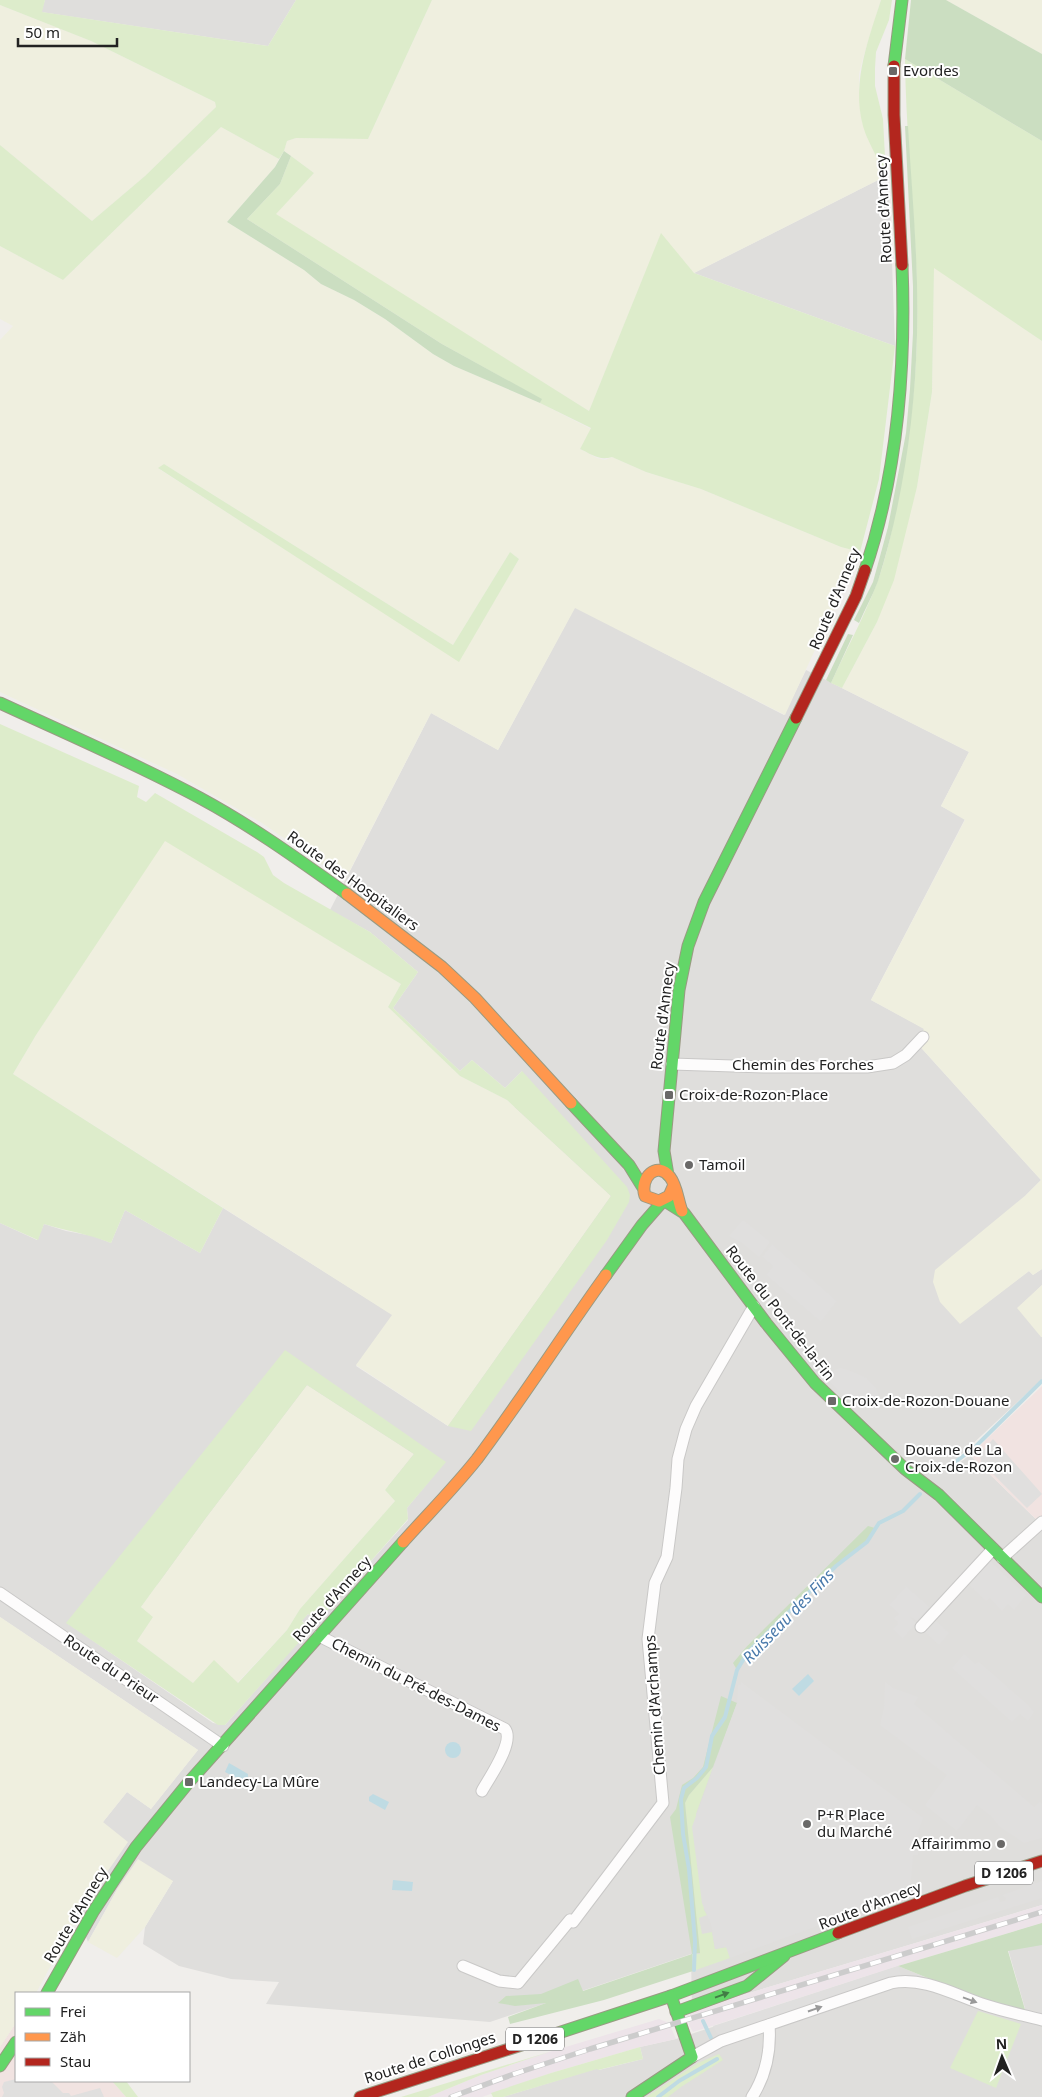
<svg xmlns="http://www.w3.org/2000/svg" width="1042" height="2097" viewBox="0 0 1042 2097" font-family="'Noto Sans',sans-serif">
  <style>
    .residential { fill: #dfdedc; fill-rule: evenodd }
    .commercial { fill: #f1e3e1 }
    .industrial { fill: #ede4e9 }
    .farmland { fill: #efefdf; fill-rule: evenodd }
    .grass { fill: #ddeccb; fill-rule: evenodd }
    .forest { fill: #cbdec1 }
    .parking { fill: #e0dfde }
    .water { fill: #bfdbe3 }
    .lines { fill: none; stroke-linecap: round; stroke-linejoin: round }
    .stream { stroke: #bfdbe3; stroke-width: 4 }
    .street-casing { stroke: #c9c8c7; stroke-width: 13 }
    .fast-casing { stroke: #999a82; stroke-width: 13 }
    .slow-casing { stroke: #999a82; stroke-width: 13 }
    .jam-casing { stroke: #999a82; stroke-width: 13 }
    .street { stroke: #fdfcfc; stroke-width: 11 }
    .fast { stroke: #63d668; stroke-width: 11 }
    .slow { stroke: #ff974d; stroke-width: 11 }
    .jam { stroke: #b3261e; stroke-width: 11 }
    .rail-casing { stroke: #ccc; stroke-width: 5.5 }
    .rail { stroke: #fff; stroke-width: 4; stroke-dasharray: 11; stroke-linecap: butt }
    .oneway { fill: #427c45 }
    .oneway2 { fill: #9a9a9a }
    .poi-dot { fill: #6a6968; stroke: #fff; stroke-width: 2 }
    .labels { text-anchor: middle; stroke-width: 4; stroke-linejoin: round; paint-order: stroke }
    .shield { fill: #fff; stroke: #646464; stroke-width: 1 }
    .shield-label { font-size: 14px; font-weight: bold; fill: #222 }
    .poi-label { font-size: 15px; fill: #222; stroke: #fff; text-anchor: start }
    .street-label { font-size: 15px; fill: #222; stroke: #fff }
    .water-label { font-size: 16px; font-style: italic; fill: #4a7aab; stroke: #fff }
  </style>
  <rect width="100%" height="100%" fill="#f0eeeb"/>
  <g class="residential">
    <polygon points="45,0 296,0 268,46 41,12"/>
    <polygon points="886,176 890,206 895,346 694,273"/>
    <path d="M575 607 784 715 806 670 969 752 941 806 965 819 871 1000 925 1029 915 1041 1041 1180 1026 1195 960 1323 1029 1271 1033 1275 1042 1269V1285L1018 1308 1042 1337V1379L951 1464 954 1467 970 1455 1042 1525V1905L739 1996 692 2012 691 1954 490 2022 266 2004 279 1982 231 1979 179 1966 143 1944 145 1927 173 1881 118 1888 88 1942 78 1915 74 1912 87 1890 98 1879 103 1822 127 1792 151 1809 198 1750 0 1617V1223L37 1240 44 1224 66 1231 93 1236 111 1243 125 1210 200 1253 223 1208 393 1315 356 1366 448 1426 522 1071 505 1088 472 1060 460 1071 393 1008 418 972 370 932 330 910 431 713 498 750ZM445 1462 407 1508 408 1520 318 1620 308 1614 302 1620 309 1630 225 1725 213 1723 67 1623ZM875 1528 867 1542 836 1566 813 1589 748 1652 736 1669 748 1645Z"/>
    <polygon points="1042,1923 1042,2097 503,2097 598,2068 599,2070 643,2059 640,2047 676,2039 898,1966 987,2002 1026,2012 1004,1935"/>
  </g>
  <g class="commercial">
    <polygon points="1042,1386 1042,1525 970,1455"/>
    <polygon points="16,2023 16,2081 112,2081 126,2097 0,2097 0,2047"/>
  </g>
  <g class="industrial">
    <polygon points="1042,1905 1042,1923 898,1966 693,2032 689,2025 690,2014 739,1996"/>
    <polygon points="659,2019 669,2023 676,2039 640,2047 551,2073 482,2097 428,2097 481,2075 549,2052"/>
  </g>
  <g class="farmland">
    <polygon points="432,0 881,0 863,58 859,74 859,96 866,134 886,176 694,273 661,234 589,411 275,214 314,173 284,151 287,141 296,138 368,139"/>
    <polygon points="946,0 1042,0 1042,54"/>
    <polygon points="0,5 91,41 215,102 216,107 145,176 92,221 0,145"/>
    <path d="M221 127 279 159 275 167 227 222 304 270 321 284 354 300 385 319 433 354 454 366 540 403 591 429 580 449 597 458 605 460 612 457 646 472 701 489 841 547 860 552 785 715 575 608 498 750 431 713 345 880 262 823 177 774 0 692V340L13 326 0 319V246L63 280ZM164 464 453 645 510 552 519 559 459 661 159 469Z"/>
    <polygon points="934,267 1042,341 1042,1269 1033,1275 1029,1271 960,1324 940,1302 933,1282 935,1270 1026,1195 1041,1180 915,1041 924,1029 871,1000 965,820 941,806 969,752 842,688 877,622 917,487 932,392"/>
    <polygon points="165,840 401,984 388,1007 460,1076 507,1100 611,1196 448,1426 356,1365 392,1315 13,1074 36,1035"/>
    <polygon points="1042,1285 1042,1337 1041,1337 1017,1308"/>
    <polygon points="307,1385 414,1454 385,1490 395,1501 300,1609 287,1630 237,1683 193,1683 137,1641 153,1617 141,1607 205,1519"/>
    <polygon points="0,1617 198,1750 151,1809 127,1792 103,1822 128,1842 103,1878 94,1882 87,1890 74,1912 78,1915 36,1993 16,1993 16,2023 0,2047"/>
    <polygon points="138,1859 173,1881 145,1927 117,1958 88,1942 118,1888"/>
  </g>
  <g class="grass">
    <polygon points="0,0 45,0 42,12 268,46 296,0 432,0 368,139 296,138 287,141 284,151 279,159 221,127 63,280 0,246 0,145 92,221 145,176 216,107 215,102 91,41 0,5"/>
    <path d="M881 0H892L889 20 876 52 875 68V86L883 119 886 176C880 163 872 149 866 135 849 89 867 44 881 0Z"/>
    <path d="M905 59 1042 141V341L934 268 932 392 917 487 894 580 877 622 842 688 831 683C846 650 864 617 877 583 889 551 895 514 901 481 910 432 916 383 917 334 919 242 906 151 905 59Z"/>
    <path d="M291 156 314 173 276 214 589 411 661 233 694 273 895 346 879 479 860 552 841 547 701 489 646 472 612 457C599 461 591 454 580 449L591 428 540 403 541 399 442 344 247 219 280 184Z"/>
    <polygon points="164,464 453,645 510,552 519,559 459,662 158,468"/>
    <path d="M0 724 139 786 137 797 146 802 155 793 257 852 264 857 273 875 284 883 370 932 418 972 393 1008 460 1071 472 1060 505 1088 522 1071 627 1187 630 1195 629 1202 607 1240 471 1431 448 1426 611 1196 507 1100 460 1076 388 1007 401 984 165 841 36 1035 13 1074 223 1208 200 1253 125 1210 111 1243C89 1234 67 1231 44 1224L38 1240 0 1223Z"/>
    <path d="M285 1350 446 1462 407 1508 408 1519 318 1621 308 1614 302 1621 310 1630 225 1725H218L66 1623ZM307 1385 414 1454 385 1490 395 1501 300 1609 287 1630 238 1683 214 1660 193 1683 137 1641 153 1617 141 1607 205 1519Z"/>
    <polygon points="713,1767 696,1814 704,1910 707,1915 699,1918 702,1934 712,1932 715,1949 727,1947 730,1958 693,1971 692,1954 700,1954 685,1803 689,1795"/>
    <polygon points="978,2011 1021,2024 996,2088 950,2068"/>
    <polygon points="640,2047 643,2059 598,2070 597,2069 503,2097 493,2097 491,2093 551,2073"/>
    <polygon points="549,2052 481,2075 428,2097 401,2097"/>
    <polygon points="719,2054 723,2060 681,2087 668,2097 646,2097 698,2063"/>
    <polygon points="112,2081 126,2081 138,2097 126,2097"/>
  </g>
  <g class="forest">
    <polygon points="911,0 946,0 1042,54 1042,141 905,59"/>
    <path d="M905 126H908C912 195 919 265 917 335 915 417 903 502 878 581 873 595 865 609 859 623L854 620 873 582 888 527 906 433 910 389 913 333V286Z"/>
    <polygon points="284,151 291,156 280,184 247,219 442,344 542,399 540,403 454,366 433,354 385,319 354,300 321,284 304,270 227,222 275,167"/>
    <polygon points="848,634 853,635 831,683 826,680"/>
    <polygon points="868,1526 875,1528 867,1542 836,1566 748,1652 737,1670 733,1663 748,1645"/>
    <polygon points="721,1696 737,1703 713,1767 689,1795 685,1803 700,1953 692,1954 693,1971 604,2000 510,2024 508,2017 546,2003 515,2006 498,2003 506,1996 541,1994 578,1979 583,1991 692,1954 670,1817 676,1809 682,1785 693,1778 703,1767"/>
    <polygon points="1042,1923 1042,1945 1008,1951 1026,2013 987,2002 898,1966"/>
  </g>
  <g class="parking">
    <polygon points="743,1220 770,1242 759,1257 741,1242 729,1236"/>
    <polygon points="772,1244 837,1301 821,1322 766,1275 773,1266 762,1257"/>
    <polygon points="840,1368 848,1370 867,1378 876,1388 880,1400 856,1409 822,1374"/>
    <polygon points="993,1439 1042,1494 1027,1508 981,1462 980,1454"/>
    <polygon points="990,1561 1026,1595 1014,1610 1008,1604 1002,1611 990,1598 986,1601 969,1585"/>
    <polygon points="906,1586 930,1607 917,1621 909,1616 916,1623 903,1639 893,1629 898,1623 894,1618 899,1614 889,1605"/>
    <polygon points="936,1621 949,1633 939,1645 925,1632"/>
    <polygon points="964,1654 975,1664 979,1662 1028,1705 1034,1712 1028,1721 1020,1714 1012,1722 952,1668"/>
    <polygon points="741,1682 923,1818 916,1837 920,1838 918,1855 913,1855 910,1892 730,1958 726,1947 715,1949 711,1924 702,1903 692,1827 737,1703 738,1685 741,1685"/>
    <polygon points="885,1682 893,1688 918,1697 914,1704 1034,1807 1040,1802 1042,1804 1042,1838 1024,1843 999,1826 991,1816 977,1805 957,1831 925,1805 947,1775 880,1725 884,1707"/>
    <polygon points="1042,1881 1042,1898 912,1939 908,1927 998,1897 1000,1902 1005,1901 1006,1898 1002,1895"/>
    <polygon points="898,1966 903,1981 721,2041 713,2026"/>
    <polygon points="16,2079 16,2081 51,2081 63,2093 69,2093 71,2096 100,2088 104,2097 2,2097 4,2093 2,2087 4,2082"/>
  </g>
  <g class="water">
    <polygon points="808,1674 814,1681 799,1696 792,1689"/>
    <circle cx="453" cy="1750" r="8"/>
    <polygon points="229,1763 248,1774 248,1780 244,1782 225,1772"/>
    <polygon points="373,1794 389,1802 385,1810 369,1801 369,1797"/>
    <polygon points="393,1880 413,1882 412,1891 392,1890"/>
  </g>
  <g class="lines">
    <g class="stream">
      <polyline points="947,1468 974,1448 1042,1381"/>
      <polyline points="694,1970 695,1941 689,1869 683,1834 681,1799 684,1788 697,1778 706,1767 712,1736 725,1717 737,1670 748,1652 836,1566 867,1542 879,1523 903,1511 920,1494"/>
      <polyline points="703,2021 711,2038"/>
      <polyline points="658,2097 679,2081 717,2059"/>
    </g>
    <g class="street-casing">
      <g id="street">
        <polyline points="672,1064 766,1067 867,1067 893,1063 906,1055 923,1037"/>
        <polyline points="1002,1558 1042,1522"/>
        <polyline points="0,1593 223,1746"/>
        <polyline points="921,1627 993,1549"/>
        <path d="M319 1636 505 1729C515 1742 489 1778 482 1791"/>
        <polyline points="463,1966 499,1981 518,1983 570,1920 573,1922 663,1803 648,1639 655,1583 667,1557 676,1488 678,1459 686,1429 696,1406 754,1306"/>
        <path d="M692 2057 721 2041 891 1983C923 1976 955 1995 985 2005 1003 2011 1023 2015 1042 2020"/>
        <path d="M752 2097C766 2075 771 2051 769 2025"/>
      </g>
    </g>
    <g class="fast-casing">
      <g id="fast">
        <polyline points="894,66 902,0"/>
        <path d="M865 570C898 472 906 368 902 265"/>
        <path d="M0 703C67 734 135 763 200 798 252 826 299 860 347 894"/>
        <polyline points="571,1103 629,1165 642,1186"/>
        <polyline points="668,1175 664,1151 679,990 688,946 704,902 796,718"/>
        <polyline points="665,1201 684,1213 766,1323 815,1383 905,1469 939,1495 1042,1597"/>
        <polyline points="606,1275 642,1225 663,1201"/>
        <polyline points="47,1993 93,1912 136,1847 189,1782 403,1542"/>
        <polyline points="676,2012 747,1986 784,1956"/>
        <polyline points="540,2039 671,1996 838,1933"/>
        <polyline points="0,2066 16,2042"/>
        <polyline points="632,2097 692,2057 671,1996"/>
      </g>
    </g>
    <g class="slow-casing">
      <g id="slow">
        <polyline points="347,894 442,967 475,998 571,1103"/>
        <path d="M673 1187 669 1196 659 1201 645 1196C639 1178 657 1160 670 1177 677 1186 678 1201 682 1211"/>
        <path d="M403 1542C428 1514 454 1488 477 1459 522 1399 562 1336 606 1275"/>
      </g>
    </g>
    <g class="jam-casing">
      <g id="jam">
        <polyline points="894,66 894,115 902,265"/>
        <polyline points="796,718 856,596 865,570"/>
        <polyline points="838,1933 965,1886 1042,1861"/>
        <polyline points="360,2097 540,2039"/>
      </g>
    </g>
    <use href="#street" class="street"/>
    <use href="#fast" class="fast"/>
    <use href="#slow" class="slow"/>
    <use href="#jam" class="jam"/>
    <g class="rail-casing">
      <polyline id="rail" points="451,2097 514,2074 590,2049 1042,1912"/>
    </g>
    <use href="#rail" class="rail"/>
  </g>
  <defs><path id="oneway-solid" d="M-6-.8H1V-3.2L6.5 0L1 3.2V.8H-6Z" transform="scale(1.25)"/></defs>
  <use class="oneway" href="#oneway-solid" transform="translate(722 1995) rotate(-20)"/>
  <g class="oneway2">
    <use href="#oneway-solid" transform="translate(970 2000) rotate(20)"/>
    <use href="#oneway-solid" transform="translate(815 2009) rotate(-19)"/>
  </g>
  <g class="poi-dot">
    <rect x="888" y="66" width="10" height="10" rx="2.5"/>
    <rect x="664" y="1090" width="10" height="10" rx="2.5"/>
    <circle cx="689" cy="1165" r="5"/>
    <rect x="827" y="1396" width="10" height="10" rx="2.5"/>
    <circle cx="895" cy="1459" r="5"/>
    <rect x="184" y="1777" width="10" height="10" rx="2.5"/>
    <circle cx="807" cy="1824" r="5"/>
    <circle cx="1001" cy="1844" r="5"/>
  </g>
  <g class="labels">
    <g class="shield">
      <rect x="975" y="1861.5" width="58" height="23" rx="4"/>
      <rect x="506" y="2027.5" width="58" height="23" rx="4"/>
    </g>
    <g class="shield-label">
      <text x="1004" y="1878">D 1206</text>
      <text x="535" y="2044">D 1206</text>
    </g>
    <g class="poi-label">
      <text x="903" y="76">Evordes</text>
      <text x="679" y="1100">Croix-de-Rozon-Place</text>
      <text x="699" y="1170">Tamoil</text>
      <text x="842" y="1406">Croix-de-Rozon-Douane</text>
      <text x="905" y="1455">Douane de La<tspan x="905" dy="17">Croix-de-Rozon</tspan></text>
      <text x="199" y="1787">Landecy-La Mûre</text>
      <text x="817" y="1820">P+R Place<tspan x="817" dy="17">du Marché</tspan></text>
      <text x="991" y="1849" text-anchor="end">Affairimmo</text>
    </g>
    <g class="street-label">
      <text transform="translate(884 209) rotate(-93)" y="5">Route d'Annecy</text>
      <text transform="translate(835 599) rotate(-67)" y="5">Route d'Annecy</text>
      <text transform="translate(353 881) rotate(36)" y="5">Route des Hospitaliers</text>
      <text transform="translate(663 1016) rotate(-83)" y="5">Route d'Annecy</text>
      <text x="803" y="1070">Chemin des Forches</text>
      <text transform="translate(780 1313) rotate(52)" y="5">Route du Pont-de-la-Fin</text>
      <text transform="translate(332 1599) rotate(-48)" y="5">Route d'Annecy</text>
      <text transform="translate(111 1669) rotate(34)" y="5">Route du Prieur</text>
      <text transform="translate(416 1685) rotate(27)" y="5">Chemin du Pré-des-Dames</text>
      <text transform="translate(655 1705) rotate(-94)" y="5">Chemin d'Archamps</text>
      <text transform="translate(870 1906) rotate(-21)" y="5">Route d'Annecy</text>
      <text transform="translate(76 1915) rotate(-59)" y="5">Route d'Annecy</text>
      <text transform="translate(430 2058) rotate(-18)" y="5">Route de Collonges</text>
    </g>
    <g class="water-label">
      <text transform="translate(788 1616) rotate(-46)" y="6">Ruisseau des Fins</text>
    </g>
  </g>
  <rect x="15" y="1992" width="175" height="90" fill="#ffffff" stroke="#a7a7a7"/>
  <rect x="25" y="2008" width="25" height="8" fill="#63d668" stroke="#a7a7a7"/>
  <text x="60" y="2017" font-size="15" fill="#222222">Frei</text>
  <rect x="25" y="2033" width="25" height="8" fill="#ff974d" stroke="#a7a7a7"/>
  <text x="60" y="2042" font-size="15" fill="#222222">Zäh</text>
  <rect x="25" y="2058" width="25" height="8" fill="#b3261e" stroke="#a7a7a7"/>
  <text x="60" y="2067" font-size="15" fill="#222222">Stau</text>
  <g transform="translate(1002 2057) rotate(358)" stroke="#ffffff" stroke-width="4" paint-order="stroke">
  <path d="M0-4L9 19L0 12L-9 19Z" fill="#222222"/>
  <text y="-8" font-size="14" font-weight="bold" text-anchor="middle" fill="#222222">N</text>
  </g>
  <path d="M18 38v8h99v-8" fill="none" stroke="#222222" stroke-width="2.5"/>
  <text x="25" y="38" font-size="15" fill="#222222" stroke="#ffffff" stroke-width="4" paint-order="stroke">50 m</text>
</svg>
